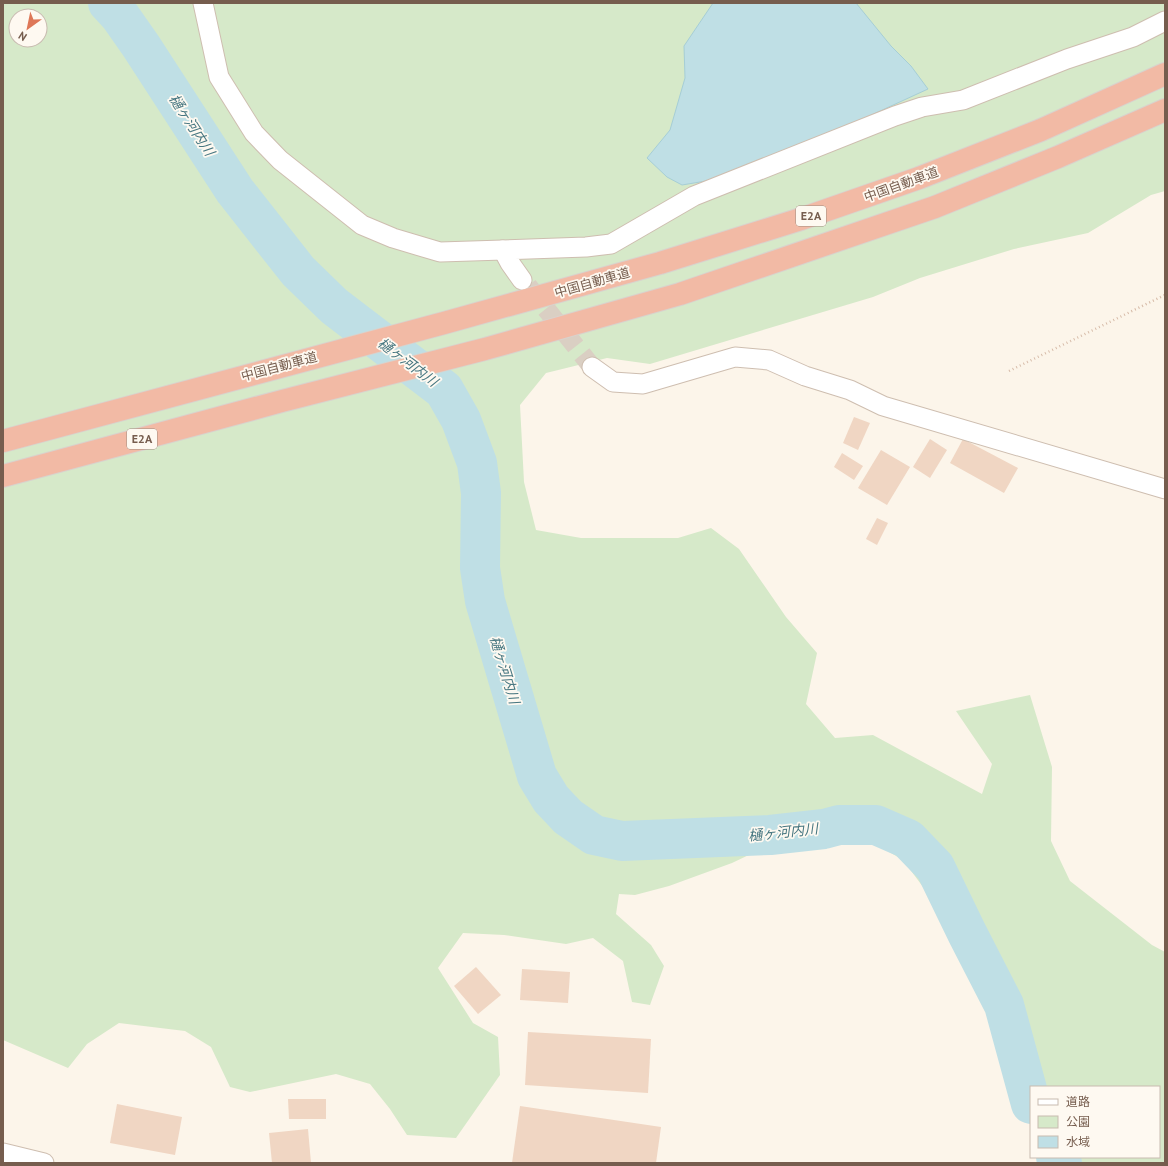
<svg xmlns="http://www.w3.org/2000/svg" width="1168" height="1166" viewBox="0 0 1168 1166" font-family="'PT Sans','Noto Sans JP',sans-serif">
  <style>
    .green { fill: #d6e9c9; fill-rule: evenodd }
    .water { fill: #bfdfe5; stroke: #a6ced6 }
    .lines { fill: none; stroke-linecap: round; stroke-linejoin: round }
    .river { stroke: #bfdfe5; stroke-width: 40 }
    .building { fill: #f0d6c3 }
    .minor-tunnel { stroke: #dacfc3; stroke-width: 19; stroke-dasharray: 19 10; stroke-linecap: butt }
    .minor-casing { stroke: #cebeb0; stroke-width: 21 }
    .motorway-casing { stroke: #d9d2cd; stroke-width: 24 }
    .path { stroke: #d5b9a6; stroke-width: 2.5; stroke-dasharray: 1 3; stroke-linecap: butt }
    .minor { stroke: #fff; stroke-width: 19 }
    .motorway { stroke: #f2baa5; stroke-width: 22 }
    .labels { text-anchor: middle; stroke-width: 3.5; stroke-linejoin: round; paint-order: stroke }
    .shield { fill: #fef9f1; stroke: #9f8c7f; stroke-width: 1 }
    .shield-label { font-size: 12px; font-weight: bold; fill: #765d4e }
    .street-label { font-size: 13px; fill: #765d4e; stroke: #fef9f1 }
    .water-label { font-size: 14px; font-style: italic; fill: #467680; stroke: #fef9f1 }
  </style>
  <rect width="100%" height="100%" fill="#fcf5ea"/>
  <path class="green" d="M3 3H1165V191L1151 195 1088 233 1014 249 920 278 873 297 650 364 607 358 546 373 520 405 524 482 536 530 581 538H678L711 528 739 549 786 617 817 653 806 704 835 738 873 735 982 794 992 764 956 711 1030 695 1052 767 1051 841 1070 881 1152 945 1165 952V1163H1076L1069 1157H1159V1087H1035L1015 1021 974 979 956 954 929 895 903 860 869 840 831 835 776 842 732 863 669 886 635 895 619 894 616 914 651 945 664 966 650 1005 632 1002 623 961 593 938 566 944 504 935 463 933 438 968 473 1023 498 1037 500 1075 456 1138 407 1135 390 1109 370 1084 336 1074 250 1092 230 1087 211 1047 185 1031 119 1023 87 1044 68 1068 3 1040ZM16 16H40V40H16Z"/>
  <polygon class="water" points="713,3 856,3 891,46 911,66 928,89 841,129 712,180 682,185 667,177 647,158 670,130 685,78 684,46"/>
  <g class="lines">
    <g class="river">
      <polyline points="108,3 120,16 141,46 235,191 298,271 334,306 444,390 461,420 477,463 481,493 480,568 485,601 537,776 551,799 568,817 594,835 622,841 770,835 824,829 839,825 876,825 908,839 935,867 967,933 1004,1005 1031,1104"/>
      <polyline points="1056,1157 1062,1163"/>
    </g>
  </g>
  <g class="building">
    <polygon points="854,417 870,423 858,450 843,443"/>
    <polygon points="930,439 947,450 930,478 913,467"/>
    <polygon points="963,439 1018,468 1004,493 950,463"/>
    <polygon points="881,450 910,467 887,505 858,488"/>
    <polygon points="842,453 863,466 854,480 834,467"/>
    <polygon points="877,518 888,523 877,545 866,539"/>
    <polygon points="476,967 501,995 478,1014 454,986"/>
    <polygon points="522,969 570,972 568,1003 520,1000"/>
    <polygon points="528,1032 651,1039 648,1093 525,1085"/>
    <polygon points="288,1099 326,1099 326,1119 289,1119"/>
    <polygon points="117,1104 182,1117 175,1155 110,1143"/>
    <polygon points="520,1106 661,1127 656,1163 512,1163"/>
    <polygon points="308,1129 311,1163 272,1163 269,1133"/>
  </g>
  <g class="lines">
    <polyline class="minor-tunnel" points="528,286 592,367"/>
    <g class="minor-casing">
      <g id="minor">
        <polyline points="203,3 219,77 254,133 280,160 362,225 393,238 440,252 503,250"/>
        <polyline points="522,280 510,263 503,250 586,247 611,244 694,196 895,116 922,107 963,100 1067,59 1133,37 1165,21"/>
        <polyline points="592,367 613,382 643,384 735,357 769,360 805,376 850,390 883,406 1165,489"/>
        <polyline points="3,1153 44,1163"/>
      </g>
    </g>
    <g class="motorway-casing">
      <g id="motorway">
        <polyline points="3,441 444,323 660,263 801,219 919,178 1041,130 1165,74"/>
        <polyline points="3,476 282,401 485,349 680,294 935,207 1058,157 1165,110"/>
      </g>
    </g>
    <polyline class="path" points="1009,371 1165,295"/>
    <use href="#minor" class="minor"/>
    <use href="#motorway" class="motorway"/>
  </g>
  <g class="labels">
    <g class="shield">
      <rect x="796" y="206" width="30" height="20" rx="3"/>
      <rect x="127" y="429" width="30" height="20" rx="3"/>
    </g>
    <g class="shield-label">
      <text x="811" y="220">E2A</text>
      <text x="142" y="443">E2A</text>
    </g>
    <g class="street-label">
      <text transform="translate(901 184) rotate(-20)" y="5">中国自動車道</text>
      <text transform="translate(592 282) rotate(-16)" y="5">中国自動車道</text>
      <text transform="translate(279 366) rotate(-15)" y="5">中国自動車道</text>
    </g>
    <g class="water-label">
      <text transform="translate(192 125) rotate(57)" y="5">樋ヶ河内川</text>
      <text transform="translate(408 362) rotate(37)" y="5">樋ヶ河内川</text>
      <text transform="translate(505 670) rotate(73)" y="5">樋ヶ河内川</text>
      <text transform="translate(783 832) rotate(-6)" y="5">樋ヶ河内川</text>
    </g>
  </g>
  <rect width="1168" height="1166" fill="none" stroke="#765d4e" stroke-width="8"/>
  <rect x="1030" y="1086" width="130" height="72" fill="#fef9f1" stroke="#c8bbb0"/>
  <rect x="1038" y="1099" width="20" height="6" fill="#ffffff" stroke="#c8bbb0"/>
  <text x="1066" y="1106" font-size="12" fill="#765d4e">道路</text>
  <rect x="1038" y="1116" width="20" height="12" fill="#d6e9c9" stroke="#c8bbb0"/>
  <text x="1066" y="1126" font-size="12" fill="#765d4e">公園</text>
  <rect x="1038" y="1136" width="20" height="12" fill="#bfdfe5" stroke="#c8bbb0"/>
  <text x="1066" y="1146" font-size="12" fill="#765d4e">水域</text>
  <g transform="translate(28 28) rotate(213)"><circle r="19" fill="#fef9f1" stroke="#c8bbb0"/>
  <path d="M0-3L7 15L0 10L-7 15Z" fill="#de7757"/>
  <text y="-6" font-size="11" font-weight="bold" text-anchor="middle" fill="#765d4e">N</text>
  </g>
</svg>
